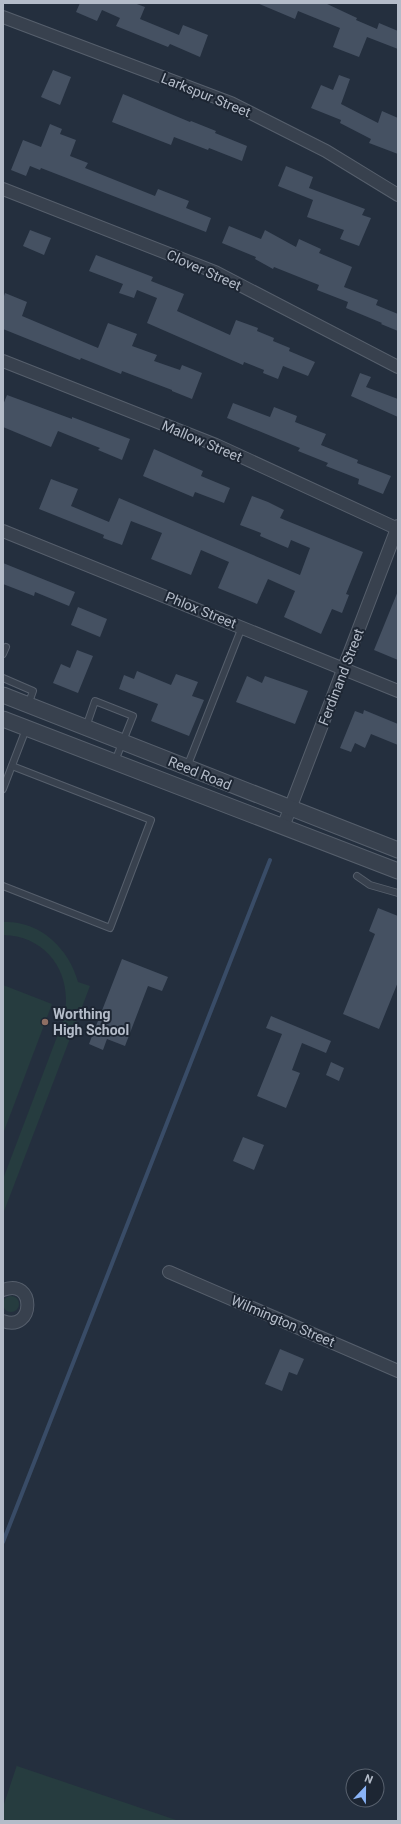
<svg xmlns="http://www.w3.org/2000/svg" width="401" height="1824" viewBox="0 0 401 1824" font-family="Roboto,sans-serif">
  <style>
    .green { fill: #263c3f }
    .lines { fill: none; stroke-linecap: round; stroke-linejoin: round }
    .stream { stroke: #394c67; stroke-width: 4 }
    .building { fill: #455162 }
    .service-casing { stroke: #565f6c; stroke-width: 8 }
    .minor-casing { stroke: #565f6c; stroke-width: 14 }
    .tertiary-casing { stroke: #565f6c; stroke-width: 17 }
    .service { stroke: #38414e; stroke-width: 6 }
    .minor { stroke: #38414e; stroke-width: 12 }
    .tertiary { stroke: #38414e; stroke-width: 15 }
    .education-dot { fill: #8d6e63; stroke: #1d2633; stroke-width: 1.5 }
    .labels { text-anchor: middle; stroke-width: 4; stroke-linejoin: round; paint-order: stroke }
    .street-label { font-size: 14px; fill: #b4bcc9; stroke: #1d2633 }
    .poi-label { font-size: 14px; font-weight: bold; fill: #b4bcc9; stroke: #1d2633; text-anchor: start }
  </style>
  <rect width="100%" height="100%" fill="#242f3e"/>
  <g class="green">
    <path d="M3 922C39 920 69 948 78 982L90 986 3 1214V1179L63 1021C75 978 50 936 3 935Z"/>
    <polygon points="3,985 52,1004 3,1134"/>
    <circle cx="11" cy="1304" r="8"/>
    <polygon points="17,1765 17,1766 179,1821 3,1821 3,1807"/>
  </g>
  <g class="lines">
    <polyline class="stream" points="3,1542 270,860"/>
  </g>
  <g class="building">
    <polygon points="80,3 134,3 145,7 140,19 179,35 183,25 208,35 200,57 170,44 168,47 116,26 120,18 102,10 97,21 76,12"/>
    <polygon points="257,3 325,3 357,18 356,20 377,29 379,23 398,31 398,49 367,37 359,57 333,47 340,28 298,11 295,19"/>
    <polygon points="53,70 71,77 60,105 41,97"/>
    <polygon points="339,75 350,79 341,104 378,123 382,111 398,118 398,154 369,143 371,139 340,123 341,120 311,108 321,85 333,90"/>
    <polygon points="123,94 190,122 191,121 216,131 215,133 247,146 242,161 209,148 208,150 174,137 171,145 112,122"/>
    <polygon points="50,124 62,129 60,134 76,140 70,156 88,163 85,168 155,196 158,189 189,201 186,208 211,218 206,232 41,168 40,170 30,166 26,176 11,170 23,140 41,147"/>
    <polygon points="286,166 313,177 309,188 365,209 362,215 371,218 359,246 340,239 344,230 307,217 313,200 278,186"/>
    <polygon points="229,226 261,239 265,230 296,247 299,239 321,249 319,253 352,267 344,287 378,300 376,305 398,314 398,331 381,324 382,323 346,308 348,302 317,290 319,285 274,267 273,269 255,259 256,257 222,243"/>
    <polygon points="30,230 51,238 44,255 23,246"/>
    <polygon points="96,255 153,277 151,281 184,294 177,311 230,335 236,320 258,328 257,331 274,338 273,341 290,348 289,351 315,362 308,376 283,366 278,379 263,373 264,370 244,362 243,365 147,323 157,298 137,290 134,298 119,293 123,284 89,271"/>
    <polygon points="5,293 27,302 22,316 98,348 108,323 137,334 132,346 157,355 154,361 180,370 182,365 202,373 192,399 172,391 172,390 122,371 121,374 81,358 80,360 3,329 3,299"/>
    <polygon points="360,373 371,377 366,387 398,399 398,417 351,396"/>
    <polygon points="7,395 72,419 72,417 130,439 122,460 98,450 100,448 58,431 51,447 3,427 3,405"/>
    <polygon points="233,403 270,417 274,407 297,416 295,422 326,434 321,445 358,460 357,463 391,476 383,494 358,484 359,479 326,466 328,463 298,451 300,448 227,418"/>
    <polygon points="154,449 203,471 201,476 230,488 224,503 195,492 193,497 143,476"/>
    <polygon points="51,479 78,489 71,506 109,522 119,498 300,575 310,548 291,540 288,548 260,536 261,533 240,525 252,496 268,502 284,510 280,518 363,552 346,594 349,595 342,613 332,609 321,634 284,617 295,591 268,579 257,604 218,588 229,562 201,550 191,575 151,559 162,533 131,521 122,545 103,538 104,535 39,509"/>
    <polygon points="3,563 75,592 69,606 35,592 34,596 3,584"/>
    <polygon points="398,591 398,660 374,650"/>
    <polygon points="78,607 107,619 100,637 71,625"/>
    <polygon points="77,650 93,656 78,693 53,683 61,664 70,668"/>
    <polygon points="137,671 171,685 176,674 198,682 192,696 204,700 189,736 151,721 158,704 119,689 124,675 134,679"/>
    <polygon points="247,676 262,683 265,676 308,691 295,724 236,702"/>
    <polygon points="364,710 398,724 398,745 371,734 365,748 355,743 351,752 340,748 355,711 363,714"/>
    <polygon points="378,908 398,916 398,982 379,1029 343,1014 375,934 369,931"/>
    <polygon points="122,959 168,977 162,991 148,986 125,1046 107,1039 103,1050 89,1044"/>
    <polygon points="271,1016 331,1041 326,1053 302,1043 292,1070 300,1073 286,1108 257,1096 282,1034 266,1028"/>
    <polygon points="331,1062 344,1068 339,1081 326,1075"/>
    <polygon points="243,1137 264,1145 254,1170 233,1161"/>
    <polygon points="280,1349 304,1359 297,1375 289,1372 282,1391 265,1384"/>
  </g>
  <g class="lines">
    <g class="service-casing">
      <g id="service">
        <polyline points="3,654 6,647"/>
        <polyline points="3,678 33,691 28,705"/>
        <polyline points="86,727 95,701 133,716 115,761"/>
        <polyline points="187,767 242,627"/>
        <polyline points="3,789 26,729"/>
        <polyline points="357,876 370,885 398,893"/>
        <polyline points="3,886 110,928 151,820 12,766"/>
      </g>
    </g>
    <g class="minor-casing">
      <g id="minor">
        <polyline points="3,17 231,103 326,151 398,195"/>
        <polyline points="3,189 215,272 398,367"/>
        <polyline points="3,361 216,445 398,529"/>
        <polyline points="3,531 398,691"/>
        <polyline points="283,827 398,526"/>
        <polyline points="169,1272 398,1371"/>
        <path d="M3 1290C36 1277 35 1333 3 1321"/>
      </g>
    </g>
    <g class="tertiary-casing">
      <g id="tertiary">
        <polyline points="3,695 398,850"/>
        <polyline points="3,719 398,871"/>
      </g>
    </g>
    <use href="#service" class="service"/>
    <use href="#minor" class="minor"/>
    <use href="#tertiary" class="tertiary"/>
  </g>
  <circle class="education-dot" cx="45" cy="1022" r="4"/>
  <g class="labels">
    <g class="street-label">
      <text transform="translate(206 95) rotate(22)" y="5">Larkspur Street</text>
      <text transform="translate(204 270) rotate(24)" y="5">Clover Street</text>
      <text transform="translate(202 441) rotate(23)" y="5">Mallow Street</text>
      <text transform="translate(201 610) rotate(22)" y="5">Phlox Street</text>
      <text transform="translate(341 677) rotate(-69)" y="5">Ferdinand Street</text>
      <text transform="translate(200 773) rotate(22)" y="5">Reed Road</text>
      <text transform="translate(283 1321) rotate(23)" y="5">Wilmington Street</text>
    </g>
    <g class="poi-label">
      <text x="53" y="1019">Worthing<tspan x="53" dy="16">High School</tspan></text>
    </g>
  </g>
  <rect width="401" height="1824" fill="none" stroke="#b4bcc9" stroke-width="8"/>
  <g transform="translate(365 1788) rotate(22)"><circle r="19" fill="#1d2633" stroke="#59626f"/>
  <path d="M0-3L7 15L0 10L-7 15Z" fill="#8ab4f8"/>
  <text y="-6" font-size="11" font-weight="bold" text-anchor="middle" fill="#b4bcc9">N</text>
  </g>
</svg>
